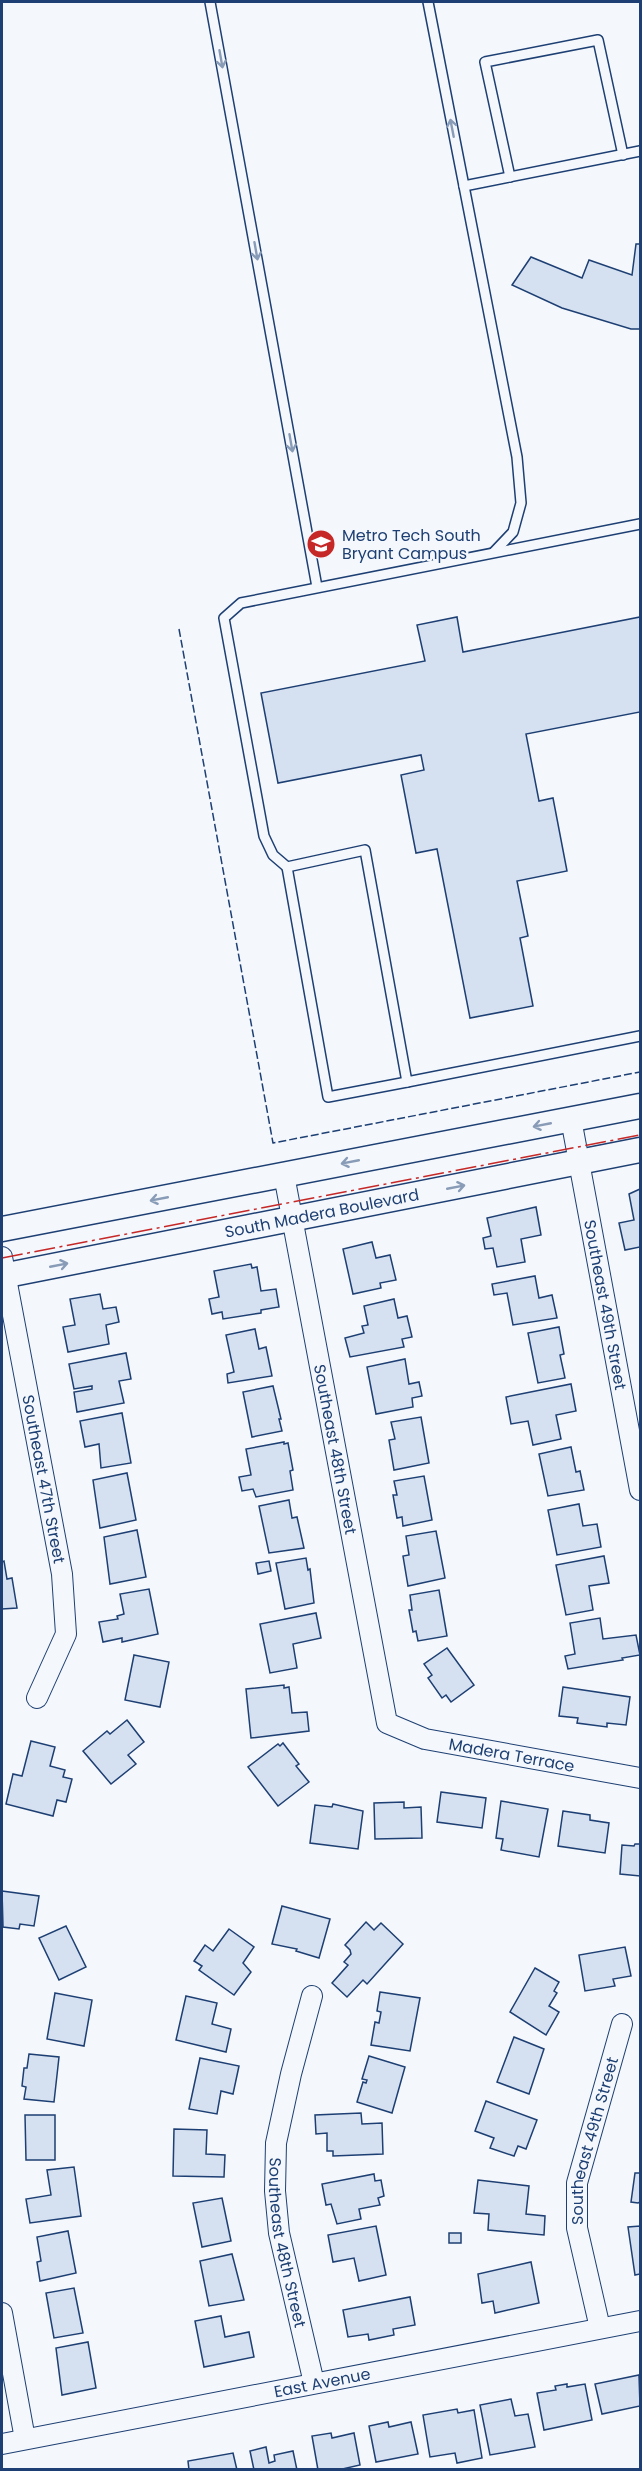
<svg xmlns="http://www.w3.org/2000/svg" width="642" height="2471" viewBox="0 0 642 2471" font-family="Poppins,sans-serif">
  <style>
    .building { fill: #d5e0f0; stroke: #1d3f73; stroke-width: 1.5 }
    .lines { fill: none; stroke-linecap: round; stroke-linejoin: round }
    .service-casing { stroke: #1d3f73; stroke-width: 12 }
    .minor-casing { stroke: #1d3f73; stroke-width: 22 }
    .tertiary-casing { stroke: #1d3f73; stroke-width: 27 }
    .service { stroke: #f4f7fb; stroke-width: 9 }
    .minor { stroke: #f4f7fb; stroke-width: 20 }
    .tertiary { stroke: #f4f7fb; stroke-width: 24 }
    .fence { stroke: #1d3f73; stroke-width: 1.5; stroke-dasharray: 8 3; stroke-linecap: butt }
    .power { stroke: #c62828; stroke-width: 1.5; stroke-dasharray: 21 4.5 3 4.5; stroke-linecap: butt }
    .oneway { stroke: #889bb7 }
    .labels { text-anchor: middle; stroke-width: 4.5; stroke-linejoin: round; paint-order: stroke }
    .poi-label { font-size: 16px; fill: #1d3f73; stroke: #f4f7fb; text-anchor: start }
    .street-label { font-size: 16px; fill: #1d3f73; stroke: #f4f7fb }
  </style>
  <rect width="100%" height="100%" fill="#f4f7fb"/>
  <g class="building">
    <polygon points="636,244 640,244 640,329 631,329 562,308 512,285 531,257 582,278 589,260 632,275"/>
    <polygon points="457,617 463,652 640,617 640,712 526,734 539,801 553,798 567,871 517,881 528,936 520,938 533,1006 470,1018 437,849 416,853 401,775 424,770 421,755 278,783 261,693 425,661 417,625"/>
    <polygon points="640,1189 640,1247 625,1250 619,1223 634,1220 629,1194"/>
    <polygon points="536,1207 541,1235 521,1239 525,1262 497,1267 493,1248 485,1249 483,1238 491,1236 487,1218"/>
    <polygon points="372,1242 376,1258 390,1255 396,1280 380,1283 381,1288 353,1294 343,1249"/>
    <polygon points="251,1264 252,1268 257,1267 261,1291 276,1289 279,1307 261,1310 261,1313 223,1319 222,1312 212,1314 209,1299 219,1297 214,1271"/>
    <polygon points="535,1276 539,1298 552,1295 557,1318 513,1325 507,1293 494,1295 492,1284"/>
    <polygon points="100,1294 103,1309 116,1307 119,1322 106,1325 109,1344 68,1352 63,1327 75,1325 70,1299"/>
    <polygon points="394,1299 398,1318 407,1316 412,1337 402,1339 404,1347 350,1357 345,1338 364,1333 362,1326 368,1325 364,1306"/>
    <polygon points="559,1327 564,1354 560,1355 565,1378 538,1383 528,1333"/>
    <polygon points="255,1329 259,1349 266,1347 272,1376 228,1383 227,1374 234,1372 226,1335"/>
    <polygon points="126,1353 131,1379 119,1381 124,1403 77,1412 74,1392 92,1389 92,1386 74,1389 69,1364"/>
    <polygon points="405,1359 409,1384 419,1382 422,1396 412,1398 413,1407 376,1414 367,1367"/>
    <polygon points="571,1384 576,1411 556,1415 561,1439 533,1445 528,1421 511,1424 506,1397"/>
    <polygon points="273,1386 281,1419 279,1419 282,1431 252,1437 243,1392"/>
    <polygon points="122,1413 131,1463 101,1468 99,1444 85,1447 80,1421"/>
    <polygon points="421,1417 429,1463 394,1470 389,1440 395,1439 391,1422"/>
    <polygon points="284,1442 284,1444 288,1443 293,1470 290,1471 293,1490 256,1497 253,1489 242,1491 239,1477 251,1475 246,1449"/>
    <polygon points="571,1447 576,1472 580,1471 584,1490 548,1496 539,1454"/>
    <polygon points="127,1473 136,1520 100,1528 93,1480"/>
    <polygon points="424,1476 432,1520 403,1526 402,1517 397,1518 393,1495 397,1495 394,1481"/>
    <polygon points="289,1500 292,1518 297,1517 304,1548 269,1553 259,1506"/>
    <polygon points="579,1504 583,1526 597,1524 601,1547 557,1555 548,1510"/>
    <polygon points="137,1530 146,1577 110,1584 104,1537"/>
    <polygon points="436,1531 445,1578 408,1586 403,1556 409,1555 406,1536"/>
    <polygon points="604,1556 609,1583 589,1586 593,1610 566,1615 556,1565"/>
    <polygon points="306,1558 308,1570 310,1569 314,1603 285,1609 276,1563"/>
    <polygon points="4,1561 7,1579 12,1578 17,1608 2,1609 2,1562"/>
    <polygon points="269,1561 271,1571 258,1574 256,1563"/>
    <polygon points="149,1589 158,1634 122,1642 122,1638 103,1642 99,1622 118,1619 117,1616 124,1614 120,1594"/>
    <polygon points="439,1590 447,1636 418,1641 416,1631 413,1632 409,1610 412,1610 410,1595"/>
    <polygon points="316,1613 321,1638 293,1644 297,1668 270,1673 260,1624"/>
    <polygon points="600,1618 603,1639 636,1635 640,1655 622,1658 623,1660 568,1669 565,1656 575,1654 570,1623"/>
    <polygon points="447,1648 474,1685 451,1702 446,1695 442,1698 428,1678 432,1675 424,1664"/>
    <polygon points="134,1655 169,1662 160,1707 125,1700"/>
    <polygon points="284,1685 284,1688 289,1687 292,1713 307,1712 309,1731 251,1738 246,1689"/>
    <polygon points="563,1687 630,1697 626,1725 607,1723 607,1727 577,1723 578,1718 559,1716"/>
    <polygon points="127,1720 144,1742 128,1755 136,1764 111,1784 83,1751 107,1731 110,1734"/>
    <polygon points="31,1741 55,1747 50,1766 65,1770 63,1777 72,1779 66,1802 57,1800 53,1816 6,1804 13,1774 22,1776"/>
    <polygon points="283,1743 299,1764 296,1766 309,1782 278,1806 248,1767 278,1744 280,1746"/>
    <polygon points="441,1792 486,1798 482,1828 437,1822"/>
    <polygon points="501,1801 548,1809 539,1857 501,1850 503,1839 496,1838"/>
    <polygon points="404,1802 404,1808 421,1807 422,1838 375,1839 374,1803"/>
    <polygon points="333,1804 363,1811 358,1849 310,1843 315,1805 332,1807"/>
    <polygon points="563,1811 590,1815 590,1820 609,1823 605,1853 558,1846"/>
    <polygon points="635,1844 640,1844 640,1876 620,1874 622,1845 634,1846"/>
    <polygon points="2,1891 39,1896 34,1926 20,1924 19,1929 3,1927"/>
    <polygon points="282,1906 330,1919 319,1958 296,1951 297,1949 272,1944"/>
    <polygon points="366,1922 374,1930 381,1923 403,1944 367,1984 363,1980 347,1997 332,1983 348,1965 344,1962 351,1954 350,1950 345,1945"/>
    <polygon points="66,1926 86,1967 59,1980 39,1938"/>
    <polygon points="229,1929 254,1947 243,1963 251,1972 234,1995 199,1970 202,1966 194,1961 205,1945 213,1951"/>
    <polygon points="625,1947 631,1976 613,1979 615,1986 585,1991 579,1955"/>
    <polygon points="535,1968 559,1982 554,1991 557,1993 549,2006 559,2012 546,2035 510,2012"/>
    <polygon points="380,1992 420,1998 410,2051 371,2045 375,2022 379,2023 381,2012 377,2011"/>
    <polygon points="55,1993 92,2000 84,2046 47,2039"/>
    <polygon points="186,1996 217,2003 212,2024 231,2029 226,2052 176,2040"/>
    <polygon points="514,2037 544,2049 529,2094 497,2082"/>
    <polygon points="29,2054 59,2057 54,2102 24,2099 26,2087 22,2086 24,2068 27,2068"/>
    <polygon points="369,2056 405,2067 392,2113 357,2102 363,2082 366,2083 367,2080 362,2079"/>
    <polygon points="200,2058 239,2066 233,2094 221,2091 217,2114 189,2109"/>
    <polygon points="486,2101 537,2120 526,2149 518,2146 514,2156 490,2148 494,2138 475,2131"/>
    <polygon points="361,2113 362,2124 382,2123 383,2154 333,2156 333,2151 327,2151 327,2133 316,2134 315,2115"/>
    <polygon points="25,2115 55,2115 55,2160 26,2160"/>
    <polygon points="174,2129 207,2130 206,2154 225,2155 224,2177 173,2176"/>
    <polygon points="74,2167 81,2216 30,2223 26,2199 51,2195 47,2170"/>
    <polygon points="635,2173 640,2173 640,2202 638,2203 631,2202"/>
    <polygon points="374,2174 375,2181 381,2180 384,2196 378,2198 380,2205 359,2209 361,2219 337,2224 331,2204 326,2205 322,2184"/>
    <polygon points="478,2180 529,2186 526,2214 545,2216 544,2235 488,2230 489,2214 474,2213"/>
    <polygon points="222,2198 231,2241 202,2247 193,2203"/>
    <polygon points="376,2226 386,2275 359,2281 354,2258 333,2262 328,2235"/>
    <polygon points="640,2226 640,2274 635,2275 628,2227"/>
    <polygon points="68,2231 76,2273 40,2281 37,2262 41,2261 37,2237"/>
    <rect x="449" y="2233" width="12" height="10"/>
    <polygon points="232,2254 244,2300 209,2306 200,2261"/>
    <polygon points="531,2262 539,2303 495,2313 493,2301 482,2303 478,2274"/>
    <polygon points="74,2288 83,2333 54,2338 46,2293"/>
    <polygon points="410,2297 415,2325 393,2329 394,2335 369,2340 368,2334 348,2337 343,2310"/>
    <polygon points="221,2316 225,2337 249,2332 254,2357 204,2367 195,2321"/>
    <polygon points="88,2342 96,2388 62,2395 56,2348"/>
    <polygon points="639,2375 640,2406 602,2414 595,2384"/>
    <polygon points="567,2384 567,2387 585,2384 592,2420 544,2430 537,2393 556,2390 555,2386"/>
    <polygon points="511,2399 515,2416 528,2414 535,2447 490,2455 480,2405"/>
    <polygon points="457,2409 458,2413 474,2410 482,2458 457,2463 455,2453 430,2457 423,2415"/>
    <polygon points="388,2422 389,2427 411,2422 418,2454 376,2462 369,2426"/>
    <polygon points="331,2433 332,2438 354,2433 360,2465 338,2470 318,2470 312,2436"/>
    <polygon points="266,2447 269,2463 275,2461 274,2455 293,2451 297,2470 254,2470 250,2451"/>
    <polygon points="233,2453 237,2470 189,2470 188,2461"/>
  </g>
  <g class="lines">
    <g class="service-casing">
      <g id="service">
        <polyline points="210,2 317,587"/>
        <polyline points="428,2 517,457 521,503 513,532 494,552"/>
        <polyline points="510,177 485,62 598,40 623,155"/>
        <polyline points="464,186 640,151"/>
        <polyline points="640,524 241,603 224,618 264,836 273,855 287,867 365,850 407,1082 640,1036"/>
        <polyline points="287,867 328,1097 407,1082"/>
      </g>
    </g>
    <g class="minor-casing">
      <g id="minor">
        <path id="s1" d="M571 1119 640 1490"/>
        <path id="s2" d="M284 1175 387 1723 425 1739 640 1778"/>
        <path id="s3" d="M2 1257 62 1574 66 1634 37 1698"/>
        <path id="s4" d="M312 1996 291 2074 276 2143 275 2191 279 2233 314 2383"/>
        <polyline points="2,2313 25,2439"/>
        <path id="s5" d="M600 2328 577 2228V2183L622 2024"/>
        <path id="s6" d="M2 2444 640 2321"/>
      </g>
    </g>
    <g class="tertiary-casing">
      <g id="tertiary">
        <polyline points="2,1229 640,1106"/>
        <path id="s7" d="M2 1276 640 1150"/>
      </g>
    </g>
    <use href="#service" class="service"/>
    <use href="#minor" class="minor"/>
    <use href="#tertiary" class="tertiary"/>
    <polyline class="fence" points="179,629 273,1143 640,1072"/>
    <polyline class="power" points="2,1258 640,1135"/>
  </g>
  <defs><path id="oneway-shaft" d="M-6 0H5M1.5-3L5.5 0L1.5 3" fill="none" stroke-width="1.6" stroke-linecap="round" stroke-linejoin="round" transform="scale(1.5)"/></defs>
  <g class="oneway">
    <use href="#oneway-shaft" transform="translate(221 59) rotate(80)"/>
    <use href="#oneway-shaft" transform="translate(452 128) rotate(-101)"/>
    <use href="#oneway-shaft" transform="translate(256 251) rotate(80)"/>
    <use href="#oneway-shaft" transform="translate(291 443) rotate(80)"/>
    <use href="#oneway-shaft" transform="translate(542 1125) rotate(169)"/>
    <use href="#oneway-shaft" transform="translate(350 1162) rotate(169)"/>
    <use href="#oneway-shaft" transform="translate(456 1187) rotate(-11)"/>
    <use href="#oneway-shaft" transform="translate(159 1199) rotate(169)"/>
    <use href="#oneway-shaft" transform="translate(59 1265) rotate(-11)"/>
  </g>
  <defs>
    <g id="school-disc" transform="scale(1.5)"><circle r="9.5" fill="#c62828" stroke="#f4f7fb"/><path d="M0-5L7-2L0 1L-7-2ZM-4 1L0 2.5L4 1V4Q0 6-4 4Z" fill="#fff"/></g>
  </defs>
  <g fill-rule="evenodd">
    <use href="#school-disc" x="321" y="544"/>
  </g>
  <g class="labels">
    <g class="poi-label">
      <text x="342" y="541">Metro Tech South<tspan x="342" dy="18">Bryant Campus</tspan></text>
    </g>
    <g class="street-label">
      <text dy="6" stroke="none"><textPath href="#s7" startOffset="326">South Madera Boulevard</textPath></text>
      <text dy="6" stroke="none"><textPath href="#s1" startOffset="189">Southeast 49th Street</textPath></text>
      <text dy="6" stroke="none"><textPath href="#s2" startOffset="279">Southeast 48th Street</textPath></text>
      <text dy="6" stroke="none"><textPath href="#s3" startOffset="226">Southeast 47th Street</textPath></text>
      <text dy="6" stroke="none"><textPath href="#s2" startOffset="687">Madera Terrace</textPath></text>
      <text dy="6" stroke="none"><textPath href="#s5" startOffset="192">Southeast 49th Street</textPath></text>
      <text dy="6" stroke="none"><textPath href="#s4" startOffset="252">Southeast 48th Street</textPath></text>
      <text dy="6" stroke="none"><textPath href="#s6" startOffset="326">East Avenue</textPath></text>
    </g>
  </g>
  <rect width="642" height="2471" fill="none" stroke="#1d3f73" stroke-width="6"/>
</svg>
